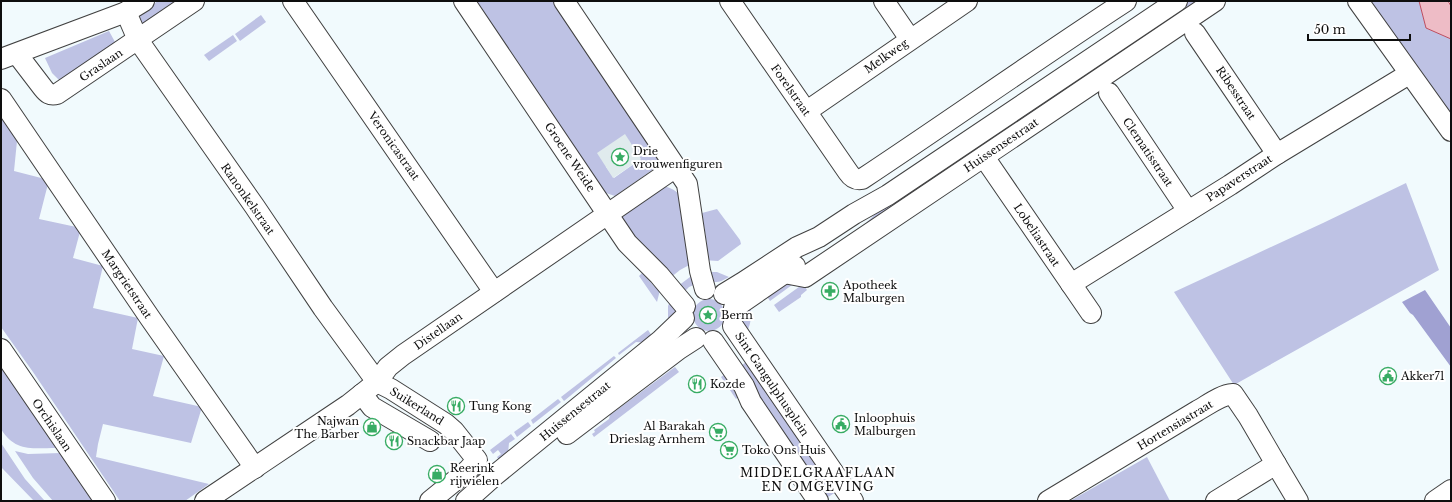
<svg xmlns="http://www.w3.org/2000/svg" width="1452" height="502" viewBox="0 0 1452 502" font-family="'Libre Baskerville',serif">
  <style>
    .green { fill: #bec2e4; fill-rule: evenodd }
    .forest { fill: #a0a1d2 }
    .plaza { fill: #e0ebed }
    .water { fill: #eebcc6; stroke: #bc4c5f }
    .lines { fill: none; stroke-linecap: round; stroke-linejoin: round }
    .minor-casing { stroke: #414141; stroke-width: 22 }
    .minor { stroke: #fff; stroke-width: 20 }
    .labels { text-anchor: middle; stroke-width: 4; stroke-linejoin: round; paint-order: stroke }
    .street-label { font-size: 11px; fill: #0e0e0e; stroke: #fff }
    .poi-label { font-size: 11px; fill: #0e0e0e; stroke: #fff; text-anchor: start }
    .neighbourhood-label { font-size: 12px; letter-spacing: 1px; fill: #0e0e0e; stroke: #fff }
  </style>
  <rect width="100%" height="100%" fill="#f1fafd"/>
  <g class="green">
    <polygon points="158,1 182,1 146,26 139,25 138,14"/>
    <path d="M470 1H553L565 17 661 162 658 166 615 196 600 191ZM641 159 614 178 606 167Z"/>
    <polygon points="1188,1 1202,1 870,226 867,222 886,204"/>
    <polygon points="1365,1 1419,1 1426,28 1451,39 1451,127"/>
    <polygon points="261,15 266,22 240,41 235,34"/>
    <polygon points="109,31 115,42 66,77 59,80 52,73 45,58"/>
    <polygon points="233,35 237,41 209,61 204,55"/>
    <polygon points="1,116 17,141 14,171 49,180 39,219 81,228 73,258 103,266 93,308 138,318 132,349 164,356 153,396 202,407 191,443 103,424 98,444 96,457 209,484 185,501 120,501 33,372 1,327"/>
    <polygon points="1406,183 1439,270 1234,385 1174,292 1323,223"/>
    <path d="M662 186C669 187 674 189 680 195L693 263 680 270 670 278 633 241 620 217Z"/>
    <polygon points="717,209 740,240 741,244 718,261 703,260 703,247 707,245 702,213"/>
    <path d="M705 272H717L729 277C717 284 712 285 705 272Z"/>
    <polygon points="642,273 655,287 661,286 657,302 639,276"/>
    <polygon points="694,274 696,284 689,287 684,292 678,286"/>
    <polygon points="782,281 792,285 770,301 764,292"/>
    <polygon points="803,284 807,290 801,295 801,297 779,312 774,305"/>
    <polygon points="672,297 674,300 676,313 668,326 668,306"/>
    <circle cx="709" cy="315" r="16"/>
    <path d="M749 303C753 314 751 327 744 336 739 324 741 314 749 303Z"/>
    <polygon points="648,330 654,339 649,343 636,342 619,355 618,353"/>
    <polygon points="614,356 616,358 564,401 561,397"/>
    <polygon points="746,362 839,490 822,501 739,364 741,366"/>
    <path d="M1 365 56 448C32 448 15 452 1 429Z"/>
    <polygon points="675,367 679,372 594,437 592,434 595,432 594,430 609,419 610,415"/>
    <polygon points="728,372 738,397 736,399 721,377"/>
    <polygon points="558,399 561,402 533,424 531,420"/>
    <polygon points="528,422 531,426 517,437 514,432"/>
    <polygon points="511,434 515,439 509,443 508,453 499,460 497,457 501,454 498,450 493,454 490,450"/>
    <polygon points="1,443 25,479 45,501 34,501 1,467"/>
    <polygon points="15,451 28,454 61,453 94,501 53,501 33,478"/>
    <polygon points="1147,457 1170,501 1070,501"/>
  </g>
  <polygon class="forest" points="1425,290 1451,328 1451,367 1413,315 1410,313 1402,302"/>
  <polygon class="plaza" points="625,134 641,159 613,178 597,153"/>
  <polygon class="water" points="1419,1 1448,1 1451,6 1451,39 1426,28"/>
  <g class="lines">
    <g class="minor-casing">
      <g id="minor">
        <polyline points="293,1 494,292"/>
        <polyline points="464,1 627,243 659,275 685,306"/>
        <polyline points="564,1 687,184 700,271 705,289"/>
        <path d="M730 1 848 172C852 178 856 180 862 179 951 120 1037 59 1126 1"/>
        <polyline points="884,1 910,39"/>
        <polyline points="1358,1 1451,131"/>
        <polyline points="126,12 138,40 255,207 323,308 377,382 391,389 446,424 454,431 477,460 468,470 430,501"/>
        <polyline points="1195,33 1277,154"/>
        <path d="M17 54 43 88C47 93 50 96 57 94L194 1"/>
        <polyline points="1,59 126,12 144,1"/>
        <polyline points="1109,93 1188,211"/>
        <polyline points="1,99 150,318 255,468"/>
        <polyline points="807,111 967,1"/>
        <polyline points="984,157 1091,313"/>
        <polyline points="784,273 805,277 1215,1"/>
        <polyline points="1071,284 1230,185 1277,154 1409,74"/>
        <polyline points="724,294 742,283 797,247 819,237 854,214 888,195 1177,1"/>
        <polyline points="734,308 795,266"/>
        <polyline points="733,326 853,501"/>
        <polyline points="713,341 744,386 751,402 818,501"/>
        <polyline points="1,349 105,501"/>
        <polyline points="362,394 372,407 430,441"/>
        <polyline points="567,434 679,349 696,338"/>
        <polyline points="205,501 348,405 377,382 388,367 403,355 676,167"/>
        <polyline points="466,501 494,476 661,340 684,318"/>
        <path d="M1048 501 1197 411C1208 405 1220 395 1233 394L1248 416 1276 464"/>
        <polyline points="1216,501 1276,464 1298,501"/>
        <polyline points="1435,501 1451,490"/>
      </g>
    </g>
    <use href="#minor" class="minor"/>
  </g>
  <defs>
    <g id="sight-ring" transform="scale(0.9)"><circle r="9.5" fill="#fff" stroke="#38ac64" stroke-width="1.5"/><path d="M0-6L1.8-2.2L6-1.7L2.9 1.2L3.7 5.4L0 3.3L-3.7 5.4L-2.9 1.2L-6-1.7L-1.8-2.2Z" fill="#38ac64"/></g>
    <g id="pharmacy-ring" transform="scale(0.9)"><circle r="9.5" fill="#fff" stroke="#38ac64" stroke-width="1.5"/><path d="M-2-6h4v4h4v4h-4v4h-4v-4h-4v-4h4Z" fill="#38ac64"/></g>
    <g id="civic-ring" transform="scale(0.9)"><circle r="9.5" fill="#fff" stroke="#38ac64" stroke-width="1.5"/><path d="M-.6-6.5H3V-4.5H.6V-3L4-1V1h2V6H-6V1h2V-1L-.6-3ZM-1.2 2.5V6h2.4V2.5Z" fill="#38ac64"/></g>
    <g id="restaurant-ring" transform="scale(0.9)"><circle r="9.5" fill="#fff" stroke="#38ac64" stroke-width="1.5"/><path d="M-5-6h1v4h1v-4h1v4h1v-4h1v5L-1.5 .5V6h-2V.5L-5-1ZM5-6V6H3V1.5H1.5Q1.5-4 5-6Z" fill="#38ac64"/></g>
    <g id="shop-ring" transform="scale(0.9)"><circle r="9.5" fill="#fff" stroke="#38ac64" stroke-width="1.5"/><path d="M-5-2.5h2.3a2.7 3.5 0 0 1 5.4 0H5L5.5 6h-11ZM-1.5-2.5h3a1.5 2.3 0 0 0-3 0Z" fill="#38ac64"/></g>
    <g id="supermarket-ring" transform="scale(0.9)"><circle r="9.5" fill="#fff" stroke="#38ac64" stroke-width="1.5"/><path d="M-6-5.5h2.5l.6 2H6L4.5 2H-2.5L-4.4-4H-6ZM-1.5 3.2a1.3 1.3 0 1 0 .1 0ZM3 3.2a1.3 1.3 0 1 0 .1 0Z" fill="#38ac64"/></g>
  </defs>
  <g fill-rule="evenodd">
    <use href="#sight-ring" x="620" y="157"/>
    <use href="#pharmacy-ring" x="830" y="291"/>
    <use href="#sight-ring" x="708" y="315"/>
    <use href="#civic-ring" x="1388" y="376"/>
    <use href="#restaurant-ring" x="697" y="384"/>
    <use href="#restaurant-ring" x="456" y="406"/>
    <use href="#civic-ring" x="841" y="424"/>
    <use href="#shop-ring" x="372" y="427"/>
    <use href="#supermarket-ring" x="718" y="432"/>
    <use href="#restaurant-ring" x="394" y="441"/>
    <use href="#supermarket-ring" x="729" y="450"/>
    <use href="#shop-ring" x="437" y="474"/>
  </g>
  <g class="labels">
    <g class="street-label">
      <text transform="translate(886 56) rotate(-35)" y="4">Melkweg</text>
      <text transform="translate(101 65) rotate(-34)" y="4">Graslaan</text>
      <text transform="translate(791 90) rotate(55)" y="4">Forelstraat</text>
      <text transform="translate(1236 93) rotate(56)" y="4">Ribesstraat</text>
      <text transform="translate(1001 145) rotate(-34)" y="4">Huissensestraat</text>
      <text transform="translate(394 146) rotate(55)" y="4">Veronicastraat</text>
      <text transform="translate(1148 152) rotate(56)" y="4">Clematisstraat</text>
      <text transform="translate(570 157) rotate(56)" y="4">Groene Weide</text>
      <text transform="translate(1239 178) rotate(-33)" y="4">Papaverstraat</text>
      <text transform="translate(248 199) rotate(55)" y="4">Ranonkelstraat</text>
      <text transform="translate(1037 235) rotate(56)" y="4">Lobeliastraat</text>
      <text transform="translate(127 284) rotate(56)" y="4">Margrietstraat</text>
      <text transform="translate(438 331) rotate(-35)" y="4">Distellaan</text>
      <text transform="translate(772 384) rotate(56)" y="4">Sint Gangulphusplein</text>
      <text transform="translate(417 406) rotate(32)" y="4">Suikerland</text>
      <text transform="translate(575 411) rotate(-39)" y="4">Huissensestraat</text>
      <text transform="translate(52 425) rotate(56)" y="4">Orchislaan</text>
      <text transform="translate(1175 425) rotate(-31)" y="4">Hortensiastraat</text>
    </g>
    <g class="poi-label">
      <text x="633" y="155">Drie<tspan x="633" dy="13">vrouwenfiguren</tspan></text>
      <text x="843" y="289">Apotheek<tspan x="843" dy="13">Malburgen</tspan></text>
      <text x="721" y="319">Berm</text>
      <text x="1401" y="380">Akker71</text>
      <text x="710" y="388">Kozde</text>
      <text x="469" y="410">Tung Kong</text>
      <text x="854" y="422">Inloophuis<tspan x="854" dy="13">Malburgen</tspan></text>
      <text x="359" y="425" text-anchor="end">Najwan<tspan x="359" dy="13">The Barber</tspan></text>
      <text x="705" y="430" text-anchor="end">Al Barakah<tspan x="705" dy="13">Drieslag Arnhem</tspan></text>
      <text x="407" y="445">Snackbar Jaap</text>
      <text x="742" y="454">Toko Ons Huis</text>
      <text x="450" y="472">Reerink<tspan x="450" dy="13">rijwielen</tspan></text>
    </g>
    <g class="neighbourhood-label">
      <text x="818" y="477">MIDDELGRAAFLAAN<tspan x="818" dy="14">EN OMGEVING</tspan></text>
    </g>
  </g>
  <rect width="1452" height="502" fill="none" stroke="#0e0e0e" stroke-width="4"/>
  <path d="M1308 34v6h102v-6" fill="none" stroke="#0e0e0e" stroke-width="2"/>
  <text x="1314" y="34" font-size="12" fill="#0e0e0e" stroke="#ffffff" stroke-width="3" paint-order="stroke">50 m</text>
</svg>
